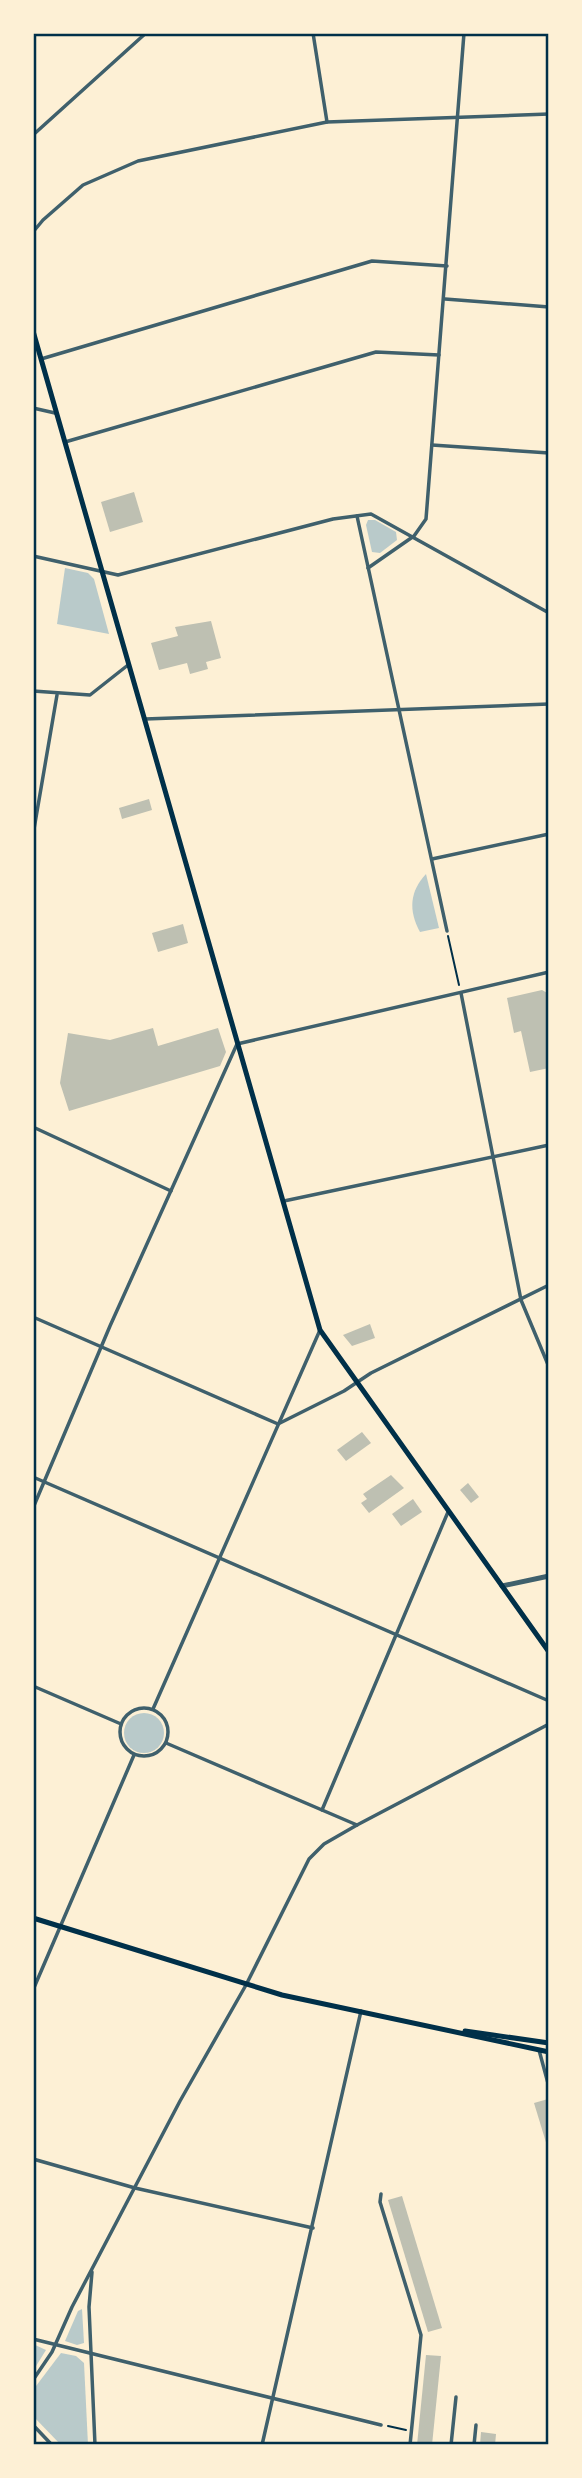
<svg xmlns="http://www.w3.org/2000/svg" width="582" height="2478" viewBox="0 0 582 2478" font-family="'Asap Condensed',sans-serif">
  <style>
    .green { fill: #b9caca }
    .building { fill: #bec0b2 }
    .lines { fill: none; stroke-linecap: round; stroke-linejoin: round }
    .path { stroke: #003049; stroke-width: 2 }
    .minor { stroke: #3f606c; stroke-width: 3.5 }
    .tertiary { stroke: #3f606c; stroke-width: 5 }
    .secondary { stroke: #003049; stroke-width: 5 }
    .neatline { fill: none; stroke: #003049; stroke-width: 2.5 }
  </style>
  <rect width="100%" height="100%" fill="#fdf0d5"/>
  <g class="green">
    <polygon points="368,520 375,520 396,532 397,540 380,553 372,552 366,525"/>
    <polygon points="65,568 88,573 94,579 109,634 57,624"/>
    <path d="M426 874 439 928 420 932C408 910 410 891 426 874Z"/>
    <circle cx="144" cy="1733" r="20"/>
    <polygon points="82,2309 84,2343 77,2345 65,2341 78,2311"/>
    <polygon points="33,2344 46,2350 33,2371"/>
    <polygon points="61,2353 76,2356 84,2363 88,2445 61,2445 33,2416 33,2390"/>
  </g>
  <g class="building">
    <polygon points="134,492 143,522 110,532 101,502"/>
    <polygon points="211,621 221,658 206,662 208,669 190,674 187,663 159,670 151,643 178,636 175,627"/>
    <polygon points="149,799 152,810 122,819 119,808"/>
    <polygon points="183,924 188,943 158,952 152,933"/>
    <polygon points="542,990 549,994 549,1068 530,1072 521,1031 514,1033 507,998"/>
    <polygon points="153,1028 158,1046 218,1028 226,1052 220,1066 69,1111 60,1083 68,1033 110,1040"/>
    <polygon points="370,1324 375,1338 352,1346 343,1335"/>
    <polygon points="362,1432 371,1443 346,1461 337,1450"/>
    <polygon points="391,1475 404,1488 369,1513 361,1503 367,1499 363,1494"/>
    <polygon points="468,1483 479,1497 471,1503 460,1490"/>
    <polygon points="413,1499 422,1512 401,1526 392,1514"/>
    <polygon points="548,2099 549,2102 548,2149 534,2103"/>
    <polygon points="402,2196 442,2328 428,2332 388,2200"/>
    <polygon points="426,2355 441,2356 432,2445 417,2445"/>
    <polygon points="481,2432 496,2434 495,2445 480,2445"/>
  </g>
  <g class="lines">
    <g class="path">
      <polyline points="448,936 459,985"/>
      <polyline points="388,2426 406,2430"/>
    </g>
    <g class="minor">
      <polyline points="313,33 327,122"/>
      <polyline points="33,135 146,33"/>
      <polyline points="33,232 43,220 83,185 138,161 327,122 549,114"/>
      <polyline points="445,299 549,307"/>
      <polyline points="41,359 372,261 447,266"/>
      <polyline points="33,408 55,413"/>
      <polyline points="65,442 376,352 439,355"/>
      <polyline points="432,445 549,453"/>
      <polyline points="357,516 447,931"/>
      <polyline points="33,556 118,575 333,519 371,514 549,613"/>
      <polyline points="368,568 414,536 426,519 464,33"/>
      <polyline points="33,691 90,695 128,665"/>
      <polyline points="145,719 549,704"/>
      <polyline points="33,835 57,695"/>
      <polyline points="432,859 549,834"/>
      <polyline points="461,993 521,1300 549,1367"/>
      <polyline points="33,1127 171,1191"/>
      <polyline points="284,1201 549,1145"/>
      <polyline points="33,1317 278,1424"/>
      <polyline points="280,1423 344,1391 371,1373 549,1285"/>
      <polyline points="33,1477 549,1701"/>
      <polyline points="33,1508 110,1326 237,1044 549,972"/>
      <polyline points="33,1686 121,1724"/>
      <circle cx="144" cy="1732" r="24"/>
      <polyline points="153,1709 320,1330"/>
      <polyline points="166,1743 357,1825"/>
      <polyline points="322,1810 448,1512"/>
      <polyline points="33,1990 134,1755"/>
      <polyline points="539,2050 549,2087"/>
      <polyline points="33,2159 135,2188 313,2228"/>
      <polyline points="381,2194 380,2202 421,2335 410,2445"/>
      <polyline points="92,2272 89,2307 95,2445"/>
      <polyline points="33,2339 381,2425"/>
      <polyline points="33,2380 52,2352 72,2307 180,2101 246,1985 309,1859 324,1844 357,1825 549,1724"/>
      <polyline points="33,2425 52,2445"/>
      <polyline points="262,2445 361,2011"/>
      <polyline points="451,2445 456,2397"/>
      <polyline points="474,2445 476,2425"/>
    </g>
    <polyline class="tertiary" points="502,1586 549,1576"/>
    <g class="secondary">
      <polyline points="33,331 320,1330 549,1652"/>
      <polyline points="33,1918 282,1995 549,2052"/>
      <polyline points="465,2031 549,2043"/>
    </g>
  </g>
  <rect width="582" height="2478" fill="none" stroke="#fdf0d5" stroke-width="70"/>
  <rect x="35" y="35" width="512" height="2408" class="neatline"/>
</svg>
